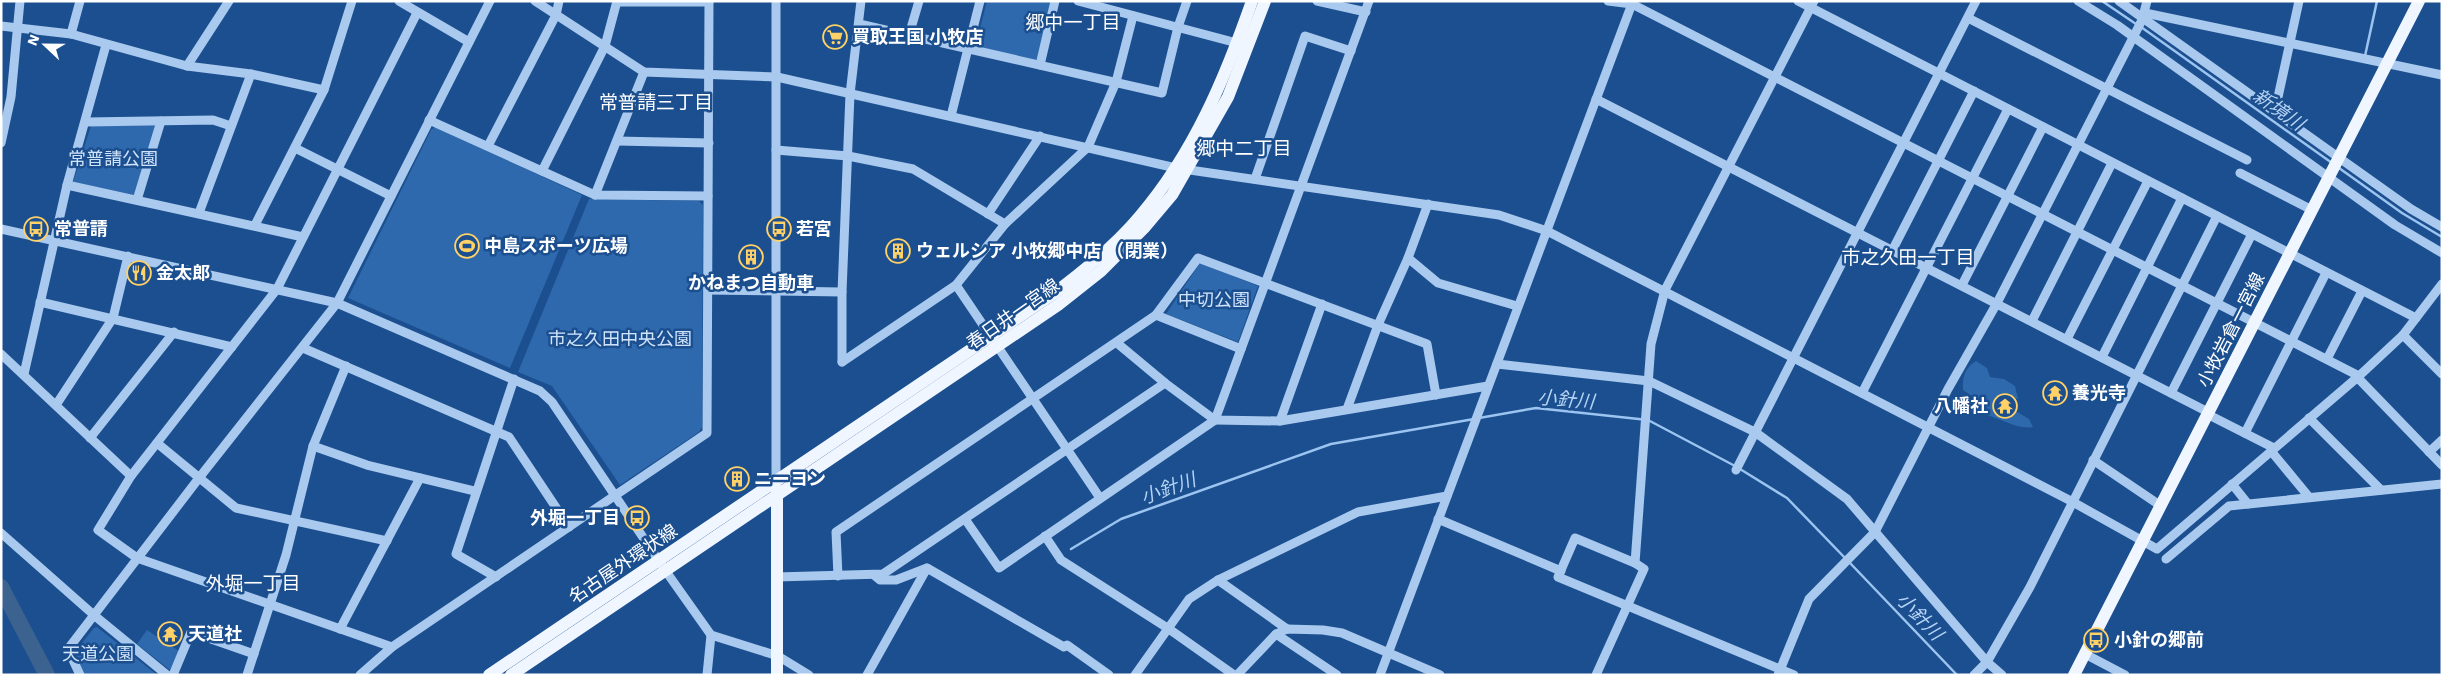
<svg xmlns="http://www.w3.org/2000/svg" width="2443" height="676" viewBox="0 0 2443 676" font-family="'Work Sans','Noto Sans JP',sans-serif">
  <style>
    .green { fill: #2e69ad }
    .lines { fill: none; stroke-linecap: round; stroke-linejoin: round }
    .stream { stroke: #9cc4f0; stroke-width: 2.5 }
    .river { stroke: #3c6290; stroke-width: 16 }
    .minor { stroke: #a9c9ee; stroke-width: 9 }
    .major { stroke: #f0f6ff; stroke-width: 12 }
    .labels { text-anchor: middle; stroke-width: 5; stroke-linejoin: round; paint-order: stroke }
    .poi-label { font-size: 18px; font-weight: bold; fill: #fff; stroke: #1b4f8f; text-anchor: start }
    .park-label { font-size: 18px; fill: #cfe3fa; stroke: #1b4f8f }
    .street-label { font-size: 18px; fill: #fff; stroke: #1b4f8f }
    .neighbourhood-label { font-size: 19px; fill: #fff; stroke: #1b4f8f }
    .water-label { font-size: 19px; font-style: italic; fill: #b5d3f5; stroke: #1b4f8f }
  </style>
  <rect width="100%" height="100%" fill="#1b4f8f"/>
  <g class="green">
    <polygon points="987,1 1053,1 1038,58 1035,60 979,47 976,44"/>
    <polygon points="155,125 135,196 73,182 91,126"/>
    <polygon points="435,127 582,195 510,368 348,298 431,130"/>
    <polygon points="589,199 699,201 703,205 702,427 699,432 620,485 552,386 518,372"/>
    <polygon points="1200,263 1258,286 1238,342 1166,314"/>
    <path d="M1976 361 1987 368 1990 377 2004 379 2015 386 2018 399 2003 395 1999 401 2029 419 2033 427C2017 430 2003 419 1986 415L1981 402 1963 390C1962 377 1965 368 1976 361Z"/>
    <polygon points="97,627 157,675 85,675 74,653 94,628"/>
    <polygon points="147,630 179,651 170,670 137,644"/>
  </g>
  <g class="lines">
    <g class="stream">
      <polyline points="2102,1 2136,24"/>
      <polyline points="2141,27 2332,163"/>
      <polyline points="2365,56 2377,1"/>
      <polyline points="2339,168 2402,213 2442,237"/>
      <polyline points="1479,418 1536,408 1648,420 1735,466"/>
      <polyline points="1740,469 1787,498 1846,559"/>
      <polyline points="1071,549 1121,519 1331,444 1474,419"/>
      <polyline points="1850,563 1957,675"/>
    </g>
    <polyline class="river" points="1,587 47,675"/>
    <g class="minor">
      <polyline points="399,1 469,42"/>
      <polyline points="535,1 644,72 777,77 1176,168 1499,215 1547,231 2071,501 2157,549 2359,376 2403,335 2442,284"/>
      <polyline points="776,1 776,483"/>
      <polyline points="1078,1 1237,43"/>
      <polyline points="1317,1 1366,12"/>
      <polyline points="1608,1 1632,4 2359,376"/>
      <polyline points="1798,1 2416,318"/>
      <polyline points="2078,1 2117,25 2395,225 2442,253"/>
      <polyline points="2119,1 2411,209 2442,227"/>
      <polyline points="617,2 709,2"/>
      <polyline points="2145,13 2442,75"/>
      <polyline points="1968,18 2247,160"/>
      <polyline points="859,24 1162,93 1178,27 1187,1"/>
      <polyline points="1,26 71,34 187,66 251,74 324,90"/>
      <polyline points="71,34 80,1"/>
      <polyline points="909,35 919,1"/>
      <polyline points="1040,65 1055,1"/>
      <polyline points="187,66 229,1"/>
      <polyline points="1596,99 2208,412"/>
      <polyline points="2275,111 2299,1"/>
      <polyline points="951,116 980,1"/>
      <polyline points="429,120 595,195 708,196"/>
      <polyline points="86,122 213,120 231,126"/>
      <polyline points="617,141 709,143"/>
      <polyline points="1,143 11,97 20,1"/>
      <polyline points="488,146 556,15 559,1"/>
      <polyline points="295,148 391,196"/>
      <polyline points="776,150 848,156 913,169 1005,224"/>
      <polyline points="542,171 605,46 617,1"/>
      <polyline points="2240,173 2312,210"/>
      <polyline points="1255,179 1305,36 1351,51"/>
      <polyline points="67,185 303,237"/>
      <polyline points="595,195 644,72"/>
      <polyline points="137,200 161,121"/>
      <polyline points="199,213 251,74"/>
      <polyline points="988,214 1040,136"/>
      <polyline points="255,225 324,90 352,1"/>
      <polyline points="1,229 337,303 540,391 552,402 665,570 711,635 778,656 809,675"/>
      <polyline points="1893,249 1974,91"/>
      <polyline points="1408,258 1438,283 1517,306"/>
      <polyline points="956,285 1100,498"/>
      <polyline points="1962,285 2043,127"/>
      <polyline points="708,290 842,292"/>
      <polyline points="40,302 232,347"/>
      <polyline points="1156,315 1241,349"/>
      <polyline points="2032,321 2112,163"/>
      <polyline points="2403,335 2442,374"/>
      <polyline points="2067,339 2148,181"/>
      <polyline points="1117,343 1165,383 1215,420 1280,421 1488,386"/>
      <polyline points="303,348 509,437 569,527"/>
      <polyline points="1,354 131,476"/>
      <polyline points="2102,357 2182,198"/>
      <polyline points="2327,359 2362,291"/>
      <polyline points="842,362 956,285 1005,224 1088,147 1116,82 1133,16"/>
      <polyline points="842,362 842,292 850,94 861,1"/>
      <polyline points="1497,364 1649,381 1755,432 1847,499 1987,662 2002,675"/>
      <polyline points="24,374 67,185 106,45"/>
      <polyline points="2357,377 2442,465"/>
      <polyline points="1862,393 2008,109"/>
      <polyline points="2171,393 2252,234"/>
      <polyline points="56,405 113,318 128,256"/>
      <polyline points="1347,409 1378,325 1408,258 1428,204"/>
      <polyline points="2207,414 2274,448"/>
      <polyline points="2309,418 2381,490"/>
      <polyline points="1280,421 1322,304"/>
      <polyline points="2245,433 2326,273"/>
      <polyline points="90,438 174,332"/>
      <polyline points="157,443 236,508 387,541"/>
      <polyline points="313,446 367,465 475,491"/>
      <polyline points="2271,451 2309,497"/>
      <polyline points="2429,452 2442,440"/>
      <polyline points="2093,460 2161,506"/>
      <polyline points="1736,470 1976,1"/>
      <polyline points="2232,484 2248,504"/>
      <polyline points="965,519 999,568 1215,420 1369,1"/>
      <polyline points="1438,519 1561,571"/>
      <polyline points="1,533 95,616 167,675"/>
      <polyline points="1045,536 1061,560 1169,629 1234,675"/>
      <polyline points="2166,559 2229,506 2442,484"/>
      <polyline points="1635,563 1575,538 1558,577 1794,675"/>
      <polyline points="874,575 880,580 896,580 927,568"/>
      <polyline points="838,576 836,532 1156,315 1198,258 1427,344 1436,395"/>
      <polyline points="496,577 456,554 514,379"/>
      <polyline points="776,577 883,574 1165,383"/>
      <polyline points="1218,580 1287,629"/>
      <polyline points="340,629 420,478"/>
      <polyline points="1276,634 1337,675"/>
      <polyline points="392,647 137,558 98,530 131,476 277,289 417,13"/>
      <polyline points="2085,654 2125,675"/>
      <polyline points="80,675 68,649 199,478 337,303 490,1"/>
      <polyline points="173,675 191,632 254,654"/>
      <polyline points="247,675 286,555 313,446 346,366"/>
      <polyline points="360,675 392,647 707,433 709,1"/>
      <polyline points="707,675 711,635"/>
      <polyline points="867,675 927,568 1064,647 1067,645 1109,675"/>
      <polyline points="1135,675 1189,599 1218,580 1358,512 1447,496"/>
      <polyline points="1237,675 1276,634 1287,629 1323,630 1342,633 1440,675"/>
      <polyline points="1380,675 1633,1"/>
      <polyline points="1596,675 1644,569 1635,563 1651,344 1665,290 1814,1"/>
      <polyline points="1778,675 1809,599 1875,532 1948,389 1997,303 2142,20 2147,1"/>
      <polyline points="1974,675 1987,662 2030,587 2217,216"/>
    </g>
    <g class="major">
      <polyline points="777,490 777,675"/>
      <path d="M489 675 1053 294C1084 271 1115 246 1140 216 1194 153 1225 78 1252 1"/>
      <polyline points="511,675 1058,305 1101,271 1145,227 1172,195 1228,97 1265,1"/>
      <polyline points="2074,675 2419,1"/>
    </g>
  </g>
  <defs>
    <g id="supermarket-ring" transform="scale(1.25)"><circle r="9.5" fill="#1b4f8f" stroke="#ffd166" stroke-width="1.5"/><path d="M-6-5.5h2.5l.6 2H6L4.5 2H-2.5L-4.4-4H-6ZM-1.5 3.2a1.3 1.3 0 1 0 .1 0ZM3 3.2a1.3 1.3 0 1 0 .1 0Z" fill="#ffd166"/></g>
    <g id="bus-ring" transform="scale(1.25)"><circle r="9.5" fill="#1b4f8f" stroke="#ffd166" stroke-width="1.5"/><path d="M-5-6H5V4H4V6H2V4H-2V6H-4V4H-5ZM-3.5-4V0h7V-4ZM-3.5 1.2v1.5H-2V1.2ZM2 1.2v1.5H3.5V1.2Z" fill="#ffd166"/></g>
    <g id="stadium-ring" transform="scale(1.25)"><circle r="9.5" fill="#1b4f8f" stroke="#ffd166" stroke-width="1.5"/><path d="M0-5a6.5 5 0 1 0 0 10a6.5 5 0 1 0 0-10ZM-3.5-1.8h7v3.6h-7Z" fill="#ffd166"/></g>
    <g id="building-ring" transform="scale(1.25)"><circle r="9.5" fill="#1b4f8f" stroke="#ffd166" stroke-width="1.5"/><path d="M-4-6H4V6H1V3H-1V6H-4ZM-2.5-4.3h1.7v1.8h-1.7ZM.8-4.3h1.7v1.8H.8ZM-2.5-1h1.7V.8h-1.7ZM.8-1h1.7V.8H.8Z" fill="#ffd166"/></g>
    <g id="restaurant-ring" transform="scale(1.25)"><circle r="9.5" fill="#1b4f8f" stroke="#ffd166" stroke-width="1.5"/><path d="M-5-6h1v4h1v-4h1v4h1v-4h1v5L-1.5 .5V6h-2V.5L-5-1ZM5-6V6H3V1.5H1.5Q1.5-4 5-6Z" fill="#ffd166"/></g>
    <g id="temple-ring" transform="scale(1.25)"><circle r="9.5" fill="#1b4f8f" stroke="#ffd166" stroke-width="1.5"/><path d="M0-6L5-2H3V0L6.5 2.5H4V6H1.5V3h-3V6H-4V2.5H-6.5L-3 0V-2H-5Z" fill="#ffd166"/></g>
  </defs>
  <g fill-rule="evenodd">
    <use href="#supermarket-ring" x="835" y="37"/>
    <use href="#bus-ring" x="36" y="229"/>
    <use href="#bus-ring" x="779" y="229"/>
    <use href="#stadium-ring" x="467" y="246"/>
    <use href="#building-ring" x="898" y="251"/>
    <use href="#building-ring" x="751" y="257"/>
    <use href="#restaurant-ring" x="139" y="273"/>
    <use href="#temple-ring" x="2055" y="393"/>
    <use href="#temple-ring" x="2005" y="406"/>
    <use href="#building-ring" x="737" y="479"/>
    <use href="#bus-ring" x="637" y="518"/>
    <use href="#temple-ring" x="170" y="634"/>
    <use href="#bus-ring" x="2096" y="640"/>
  </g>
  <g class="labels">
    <g class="poi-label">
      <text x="852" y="43">買取王国 小牧店</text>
      <text x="54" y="235">常普請</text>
      <text x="796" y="235">若宮</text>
      <text x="484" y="252">中島スポーツ広場</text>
      <text x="916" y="257">ウェルシア 小牧郷中店 （閉業）</text>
      <text x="156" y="279">金太郎</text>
      <text x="751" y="289" text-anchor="middle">かねまつ自動車</text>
      <text x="2072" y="399">養光寺</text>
      <text x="1988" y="412" text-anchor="end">八幡社</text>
      <text x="754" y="485">ニーヨン</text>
      <text x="620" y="524" text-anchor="end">外堀一丁目</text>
      <text x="188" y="640">天道社</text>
      <text x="2114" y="646">小針の郷前</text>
    </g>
    <g class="park-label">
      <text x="113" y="165">常普請公園</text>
      <text x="1214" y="306">中切公園</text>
      <text x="620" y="345">市之久田中央公園</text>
      <text x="98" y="660">天道公園</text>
    </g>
    <g class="street-label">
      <text transform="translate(1013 314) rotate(-35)" y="6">春日井一宮線</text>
      <text transform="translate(2231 330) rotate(-63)" y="6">小牧岩倉一宮線</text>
      <text transform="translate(623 564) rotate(-34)" y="6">名古屋外環状線</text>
    </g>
    <g class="neighbourhood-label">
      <text x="1073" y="29">郷中一丁目</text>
      <text x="656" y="109">常普請三丁目</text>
      <text x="1244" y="155">郷中二丁目</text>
      <text x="1908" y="264">市之久田一丁目</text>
      <text x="253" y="590">外堀一丁目</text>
    </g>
    <g class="water-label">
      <text transform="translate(2279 109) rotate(35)" y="7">新境川</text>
      <text transform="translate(1566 399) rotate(5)" y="7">小針川</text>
      <text transform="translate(1168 488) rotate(-20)" y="7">小針川</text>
      <text transform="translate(1920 616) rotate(46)" y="7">小針川</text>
    </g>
  </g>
  <rect width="2443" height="676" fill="none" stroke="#ffffff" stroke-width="5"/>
  <g transform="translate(45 45) rotate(292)" stroke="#1b4f8f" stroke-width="4" paint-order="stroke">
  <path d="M0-4L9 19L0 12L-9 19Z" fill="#ffffff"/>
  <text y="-8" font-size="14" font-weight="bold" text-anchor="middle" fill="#ffffff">N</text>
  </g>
</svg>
